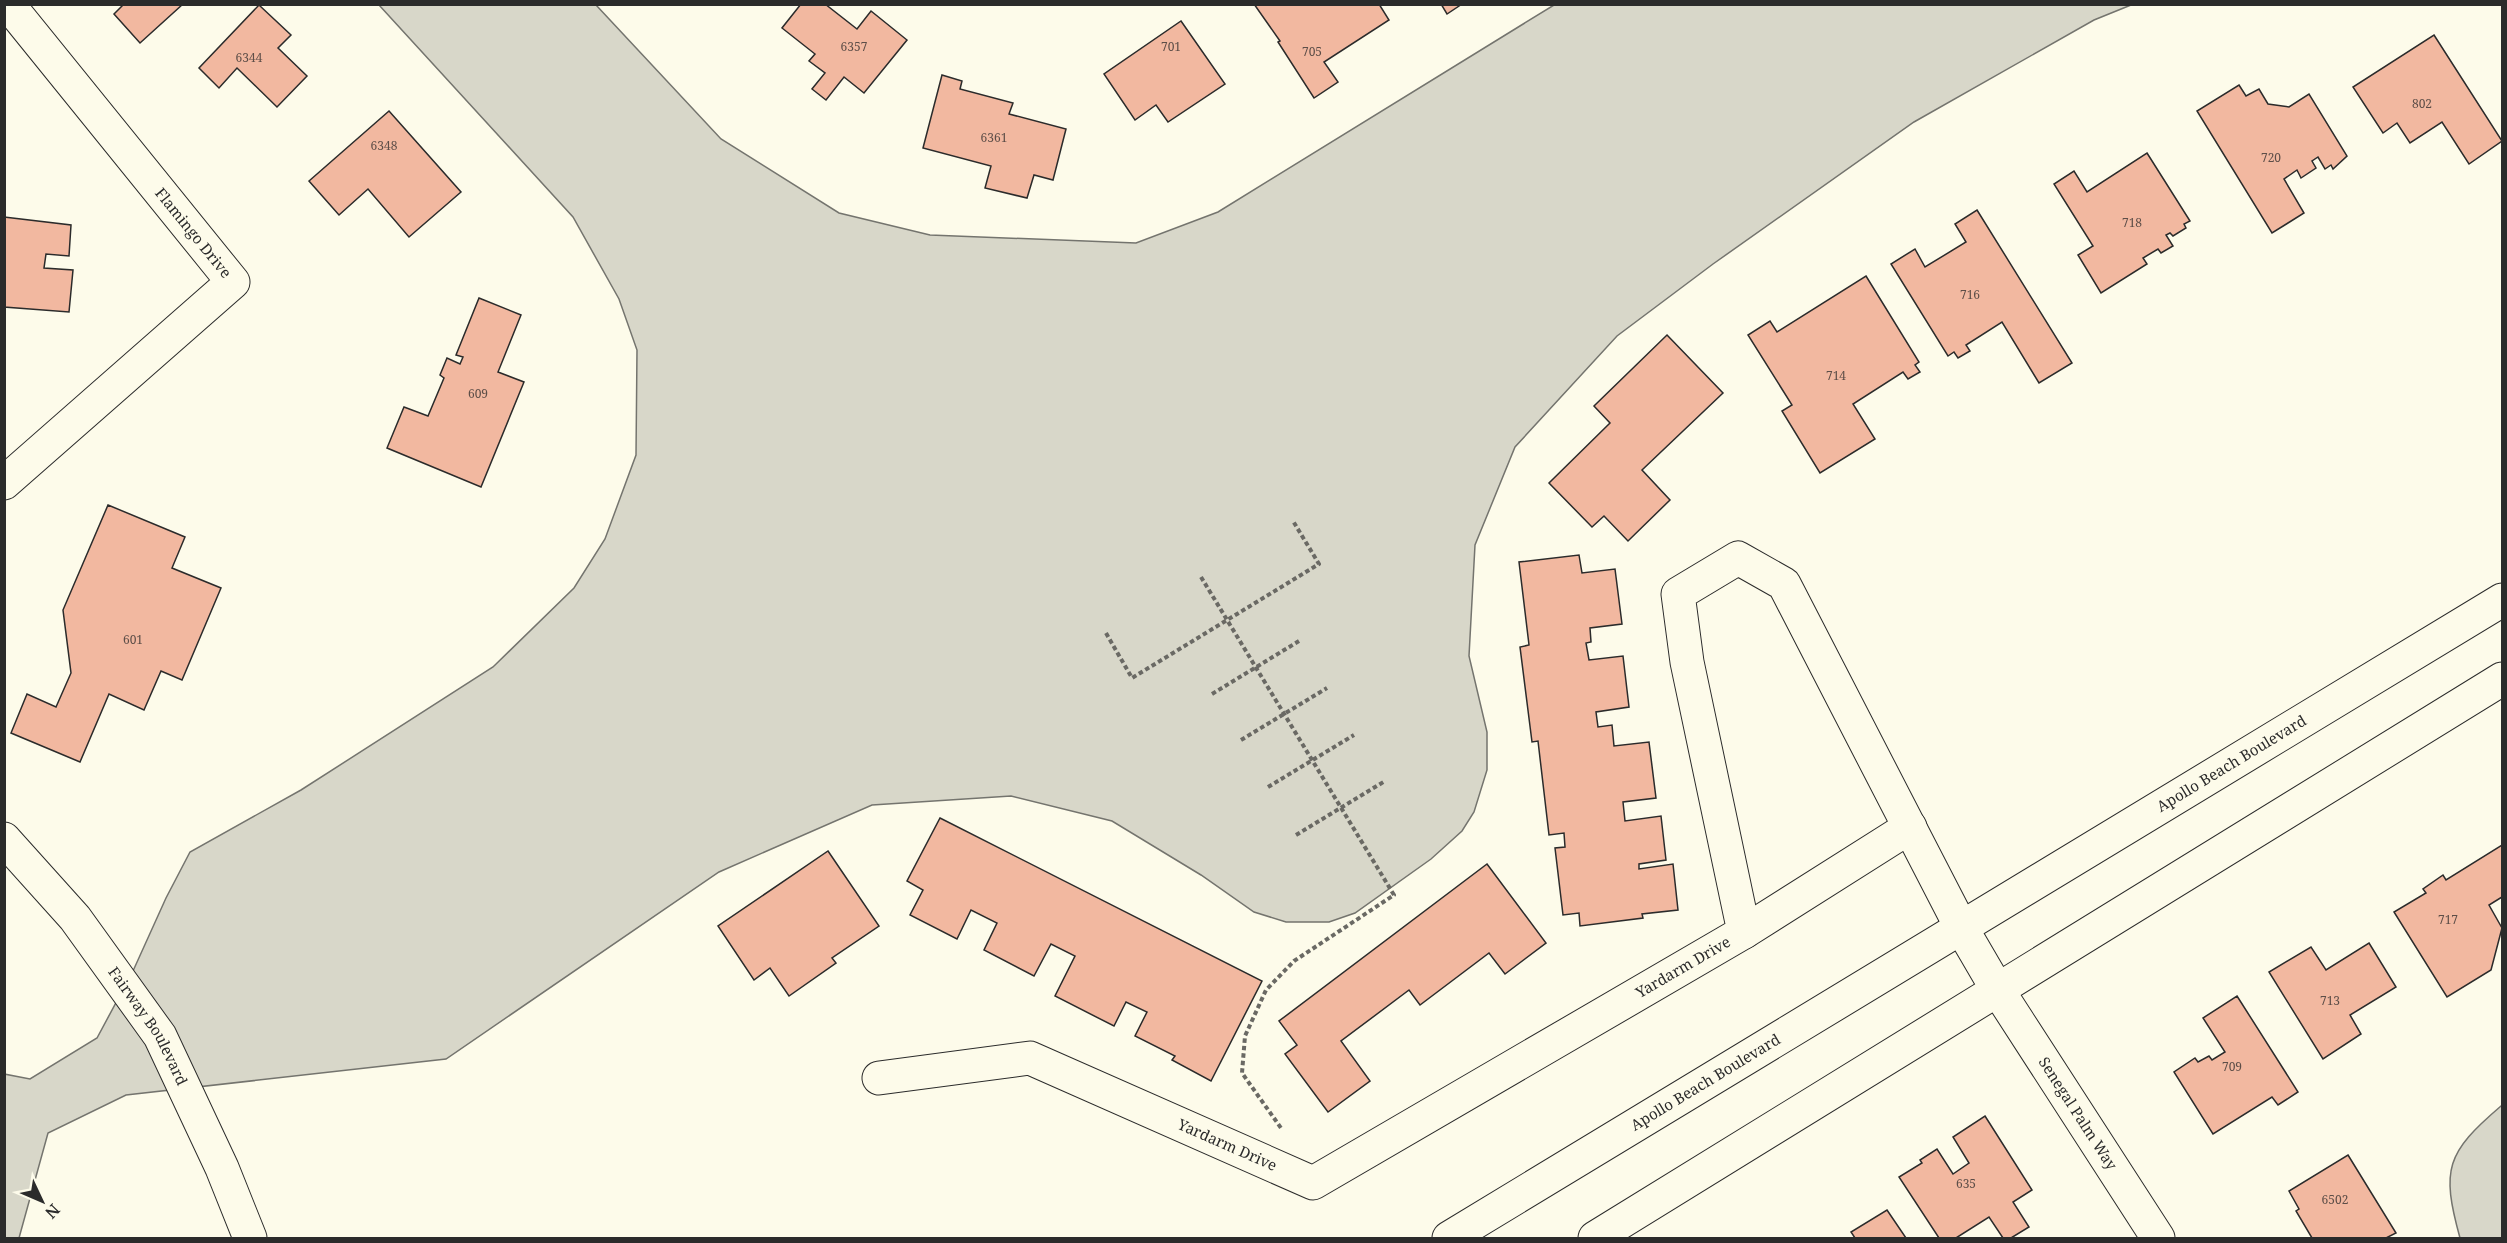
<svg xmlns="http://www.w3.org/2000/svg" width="2507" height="1243" viewBox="0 0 2507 1243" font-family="'Noto Serif',serif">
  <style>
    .water { fill: #d8d7c9; stroke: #74746e; stroke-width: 1.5 }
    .building { fill: #f2b8a0; stroke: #2b2b2b; stroke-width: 1.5 }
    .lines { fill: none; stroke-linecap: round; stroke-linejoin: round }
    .minor-casing { stroke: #2b2b2b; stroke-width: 35 }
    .major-casing { stroke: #2b2b2b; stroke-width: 35 }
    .path { stroke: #6a6964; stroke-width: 4; stroke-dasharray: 4.5 3; stroke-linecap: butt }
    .minor { stroke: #fdfbea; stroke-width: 33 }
    .major { stroke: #fdfbea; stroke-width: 33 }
    .labels { text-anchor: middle; stroke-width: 4.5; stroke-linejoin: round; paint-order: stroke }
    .number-label { font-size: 12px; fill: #5d4e48 }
    .street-label { font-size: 15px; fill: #2b2b2b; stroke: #fdfbea }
  </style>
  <rect width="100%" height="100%" fill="#fdfbea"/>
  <g class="water">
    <polygon points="379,5 596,5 721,139 839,213 930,235 1136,243 1218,212 1554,5 2131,5 2094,20 1914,122 1713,264 1617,336 1515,447 1475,545 1469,656 1487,732 1487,770 1474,812 1462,831 1431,859 1355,913 1329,922 1286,922 1254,912 1201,875 1112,821 1011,796 872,805 719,872 446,1059 126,1095 48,1133 19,1238 5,1238 4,1074 30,1079 97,1038 133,971 166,898 190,852 301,790 493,667 574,588 605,539 636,455 637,350 619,299 573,217"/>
    <path d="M2501 1106H2502V1238H2460C2441 1169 2446 1153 2501 1106Z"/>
  </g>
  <g class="building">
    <polygon points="124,4 183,4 140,43 114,14"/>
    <polygon points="801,4 825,4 857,29 871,11 907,40 864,93 844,77 826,100 812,89 825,73 809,61 815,54 782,28"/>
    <polygon points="1254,4 1379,4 1389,20 1324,62 1338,82 1314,98 1278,42 1280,41"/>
    <polygon points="1441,4 1462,4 1447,14"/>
    <polygon points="259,5 291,35 278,48 307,76 277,107 237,68 219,88 199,68"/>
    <polygon points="1181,21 1225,84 1168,122 1156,105 1135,120 1104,74"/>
    <polygon points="2434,35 2502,141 2469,164 2442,122 2410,143 2397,123 2383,133 2353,87"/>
    <polygon points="942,75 962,81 960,89 1013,103 1009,114 1066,129 1053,180 1034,175 1027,198 985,188 991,166 923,148"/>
    <polygon points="2239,85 2246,96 2259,89 2268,104 2289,107 2309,94 2347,156 2333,169 2331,165 2325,169 2318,157 2312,161 2316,168 2301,178 2297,170 2284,179 2304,213 2272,233 2197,111"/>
    <polygon points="389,111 461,192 409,237 368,189 339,215 309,181"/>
    <polygon points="2147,153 2190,221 2184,224 2186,228 2173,236 2170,233 2166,235 2173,246 2161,253 2158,249 2143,258 2147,264 2101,293 2078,255 2093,246 2054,184 2074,171 2087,192"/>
    <polygon points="1977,210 2072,363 2039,383 2002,322 1966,345 1970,351 1958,358 1954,352 1948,356 1891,264 1915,249 1925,267 1966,242 1955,224"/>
    <polygon points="4,217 71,225 69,256 46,254 44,268 73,270 69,312 4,307"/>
    <polygon points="1866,276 1919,362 1915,365 1920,372 1908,379 1903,372 1853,404 1875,439 1820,473 1782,411 1792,405 1748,335 1770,321 1777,332"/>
    <polygon points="479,298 521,315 498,372 524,382 481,487 387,448 404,407 428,416 444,378 440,375 447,358 460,364 463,357 456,355"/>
    <polygon points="1667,335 1723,393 1642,470 1670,500 1628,541 1604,516 1592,527 1549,483 1610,423 1594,406"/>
    <polygon points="108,505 185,537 172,568 221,588 182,680 161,671 144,710 109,694 80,762 11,733 27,694 56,707 71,673 63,610"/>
    <polygon points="1579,555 1582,573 1615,569 1622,624 1590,628 1591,642 1586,643 1589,660 1623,656 1629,707 1596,712 1598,727 1612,725 1614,746 1649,742 1656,798 1623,802 1625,821 1661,816 1666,860 1639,864 1639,869 1673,864 1678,910 1642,914 1643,918 1580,926 1579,913 1563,915 1555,848 1565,847 1564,833 1549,835 1538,741 1532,742 1520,647 1529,645 1519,562"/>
    <polygon points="940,818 1262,981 1211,1081 1172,1060 1175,1056 1135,1036 1147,1012 1126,1002 1114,1026 1055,996 1075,956 1051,944 1034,976 984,950 997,923 971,910 957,939 910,915 923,890 907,881"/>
    <polygon points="2502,845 2502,897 2489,905 2502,928 2491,970 2447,997 2394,912 2426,893 2423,889 2443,875 2446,880"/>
    <polygon points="828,851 879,926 832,958 836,963 789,996 770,968 754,980 718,926"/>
    <polygon points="1487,864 1546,943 1505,974 1489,953 1420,1005 1409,990 1341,1041 1370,1081 1328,1112 1285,1054 1297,1045 1279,1021"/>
    <polygon points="2369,943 2396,987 2350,1015 2361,1034 2323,1059 2269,972 2311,947 2326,970"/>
    <polygon points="2237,996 2298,1092 2278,1105 2272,1097 2213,1134 2174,1072 2195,1058 2198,1062 2209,1056 2212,1060 2225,1052 2203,1018"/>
    <polygon points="1985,1116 2032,1190 2013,1202 2029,1227 2011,1238 2003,1238 1989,1217 1956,1238 1939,1238 1899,1177 1922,1163 1920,1160 1937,1149 1953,1174 1969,1163 1953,1137"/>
    <polygon points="2348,1155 2396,1233 2386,1238 2312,1238 2296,1211 2299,1209 2289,1191"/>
    <polygon points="1887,1210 1906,1238 1855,1238 1851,1232"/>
  </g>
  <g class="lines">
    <g class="minor-casing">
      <g id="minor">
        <polyline points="4,483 233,282 8,4"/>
        <path id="s1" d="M4 839 75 918 160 1036 222 1168 250 1238"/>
        <polyline points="1744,932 1910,827"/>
        <path id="s2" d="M879 1078 1030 1058 1313 1183 1744 932 1687 662 1678 594 1738 558 1784 584 1962 929 1997 989 2158 1238"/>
      </g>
    </g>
    <g class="major-casing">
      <g id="major">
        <path id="s3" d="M1449 1238 2502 600"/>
        <polyline points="1595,1238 2502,679"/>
      </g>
    </g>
    <g class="path">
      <polyline points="1201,577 1394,895 1294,961 1266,990 1245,1036 1242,1073 1281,1128"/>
      <polyline points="1106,633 1132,678 1319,564 1293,521"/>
      <polyline points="1212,694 1299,641"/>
      <polyline points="1241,740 1327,688"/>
      <polyline points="1268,787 1354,735"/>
      <polyline points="1296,835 1385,781"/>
    </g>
    <use href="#minor" class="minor"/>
    <use href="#major" class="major"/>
  </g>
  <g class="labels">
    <g class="number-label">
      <text x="854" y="51">6357</text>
      <text x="1171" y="51">701</text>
      <text x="1312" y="56">705</text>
      <text x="249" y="62">6344</text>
      <text x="2422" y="108">802</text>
      <text x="994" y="142">6361</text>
      <text x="384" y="150">6348</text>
      <text x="2271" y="162">720</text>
      <text x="2132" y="227">718</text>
      <text x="1970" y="299">716</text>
      <text x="1836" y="380">714</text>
      <text x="478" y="398">609</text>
      <text x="133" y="644">601</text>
      <text x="2448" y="924">717</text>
      <text x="2330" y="1005">713</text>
      <text x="2232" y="1071">709</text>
      <text x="1966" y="1188">635</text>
      <text x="2335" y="1204">6502</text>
    </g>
    <g class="street-label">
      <text transform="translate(193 233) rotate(51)" y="5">Flamingo Drive</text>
      <text dy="5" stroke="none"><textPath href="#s3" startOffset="915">Apollo Beach Boulevard</textPath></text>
      <text dy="5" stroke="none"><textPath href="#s2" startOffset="890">Yardarm Drive</textPath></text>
      <text dy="5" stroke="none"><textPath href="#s1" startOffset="237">Fairway Boulevard</textPath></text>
      <text dy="5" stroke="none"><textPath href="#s3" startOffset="300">Apollo Beach Boulevard</textPath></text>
      <text dy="5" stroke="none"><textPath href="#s2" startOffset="2034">Senegal Palm Way</textPath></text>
      <text dy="5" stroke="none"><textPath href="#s2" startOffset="368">Yardarm Drive</textPath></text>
    </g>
  </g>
  <rect width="2507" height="1243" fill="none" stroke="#2b2b2b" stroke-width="12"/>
  <g transform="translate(42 1201) rotate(134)" stroke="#fdfbea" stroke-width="4.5" paint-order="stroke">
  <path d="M0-4.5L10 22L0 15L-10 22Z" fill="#2b2b2b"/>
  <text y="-9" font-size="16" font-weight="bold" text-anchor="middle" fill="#2b2b2b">N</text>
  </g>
</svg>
